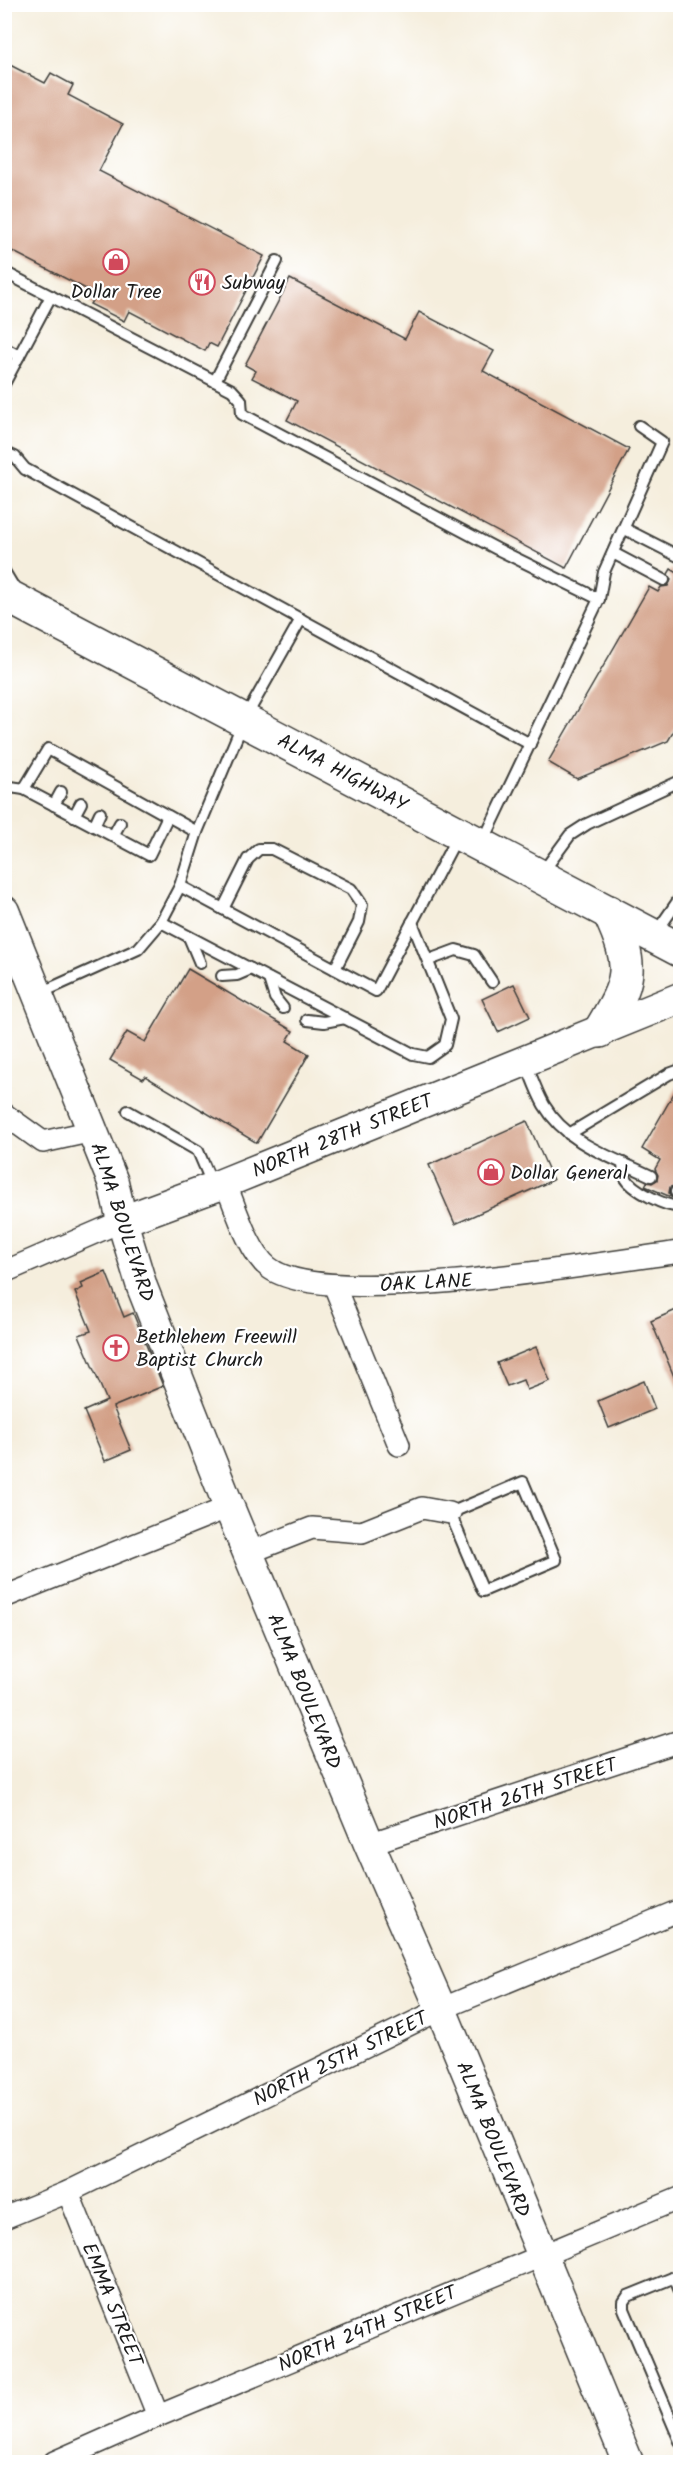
<svg xmlns="http://www.w3.org/2000/svg" width="685" height="2467" viewBox="0 0 685 2467" font-family="Kalam,sans-serif">
  <style>
    .building { fill: #d3a087 }
    .lines { fill: none; stroke-linecap: round; stroke-linejoin: round }
    .lane-casing { stroke: #3d3c39; stroke-width: 14 }
    .street-casing { stroke: #3d3c39; stroke-width: 24 }
    .secondary-casing { stroke: #3d3c39; stroke-width: 33 }
    .primary-casing { stroke: #3d3c39; stroke-width: 36 }
    .lane { stroke: #fff; stroke-width: 10 }
    .street { stroke: #fff; stroke-width: 21 }
    .secondary { stroke: #fff; stroke-width: 30 }
    .primary { stroke: #fff; stroke-width: 33 }
    .labels { text-anchor: middle; stroke-width: 4.5; stroke-linejoin: round; paint-order: stroke }
    .poi-label { font-size: 20px; fill: #1c1c1c; stroke: #fff; text-anchor: start }
    .street-label { font-size: 20px; fill: #1c1c1c; stroke: #fff }
  </style>
  <rect width="100%" height="100%" fill="#fff"/>
  <filter id="ink" filterUnits="userSpaceOnUse"><feTurbulence type="fractalNoise" baseFrequency=".0167" numOctaves="2"/><feDisplacementMap in="SourceGraphic" scale="12" xChannelSelector="R" yChannelSelector="G"/><feConvolveMatrix kernelMatrix="1 2 1 2 8 2 1 2 1" color-interpolation-filters="sRGB"/></filter>
  <filter id="wash" filterUnits="userSpaceOnUse"><feTurbulence type="fractalNoise" baseFrequency=".008" numOctaves="4" result="noise"/><feDisplacementMap in="SourceGraphic" scale="24" xChannelSelector="R" yChannelSelector="G"/><feGaussianBlur stdDeviation="1.35" result="paint"/><feColorMatrix in="noise" values="0 0 0 0 0 0 0 0 0 0 0 0 0 0 0 0 0 1.4 0 .05"/><feComposite in="paint" operator="in"/></filter>
  <g filter="url(#wash)">
    <rect width="100%" height="100%" fill="#f5eedd"/>
    <g id="blocks">
      <g class="building">
        <polygon points="10,65 45,83 51,73 73,85 68,95 123,124 99,171 264,256 217,347 209,343 205,351 129,311 124,321 90,304 96,294 4,247 4,76"/>
        <polygon points="290,279 405,339 419,312 494,351 483,371 629,449 566,568 287,420 297,401 252,378 256,371 245,365"/>
        <polygon points="671,569 681,575 681,719 668,741 577,779 548,762 649,587 658,592 661,587 668,586 671,580 668,574"/>
        <polygon points="188,969 293,1031 287,1041 309,1054 257,1143 145,1076 143,1079 110,1060 127,1032 145,1042"/>
        <polygon points="514,984 530,1017 498,1032 482,999"/>
        <polygon points="681,1081 681,1184 670,1187 669,1193 671,1197 645,1186 647,1182 652,1183 657,1180 658,1175 655,1169 660,1160 642,1149"/>
        <polygon points="527,1121 553,1180 455,1224 429,1165"/>
        <polygon points="106,1272 124,1317 133,1313 163,1386 113,1407 131,1450 105,1461 84,1411 107,1401 79,1335 91,1331 75,1292 83,1288 81,1283"/>
        <polygon points="681,1308 681,1391 680,1391 651,1321"/>
        <polygon points="536,1347 550,1381 527,1390 523,1380 507,1386 497,1363"/>
        <polygon points="644,1381 655,1409 609,1428 598,1401"/>
      </g>
    </g>
  </g>
  <g filter="url(#ink)">
    <use href="#blocks" fill-opacity="0" stroke="#3d3c39" stroke-width="1.5"/>
    <g class="lines">
      <g class="lane-casing">
        <g id="lane">
          <polyline points="4,272 232,390 241,400 242,414 497,549 599,599"/>
          <polyline points="4,348 19,356"/>
          <polyline points="215,381 277,261"/>
          <polyline points="4,384 51,296"/>
          <polyline points="4,452 15,457 25,469 530,744"/>
          <polyline points="625,529 680,557"/>
          <polyline points="613,553 664,580"/>
          <polyline points="4,571 16,591"/>
          <polyline points="301,619 244,720 197,832 180,886 376,991 457,837"/>
          <polyline points="4,786 24,789 149,855 168,816 197,832"/>
          <polyline points="24,789 48,749 168,816"/>
          <polyline points="54,805 61,792"/>
          <polyline points="74,816 81,803"/>
          <polyline points="94,826 100,813"/>
          <polyline points="113,836 120,823"/>
          <polyline points="483,842 599,599 604,572 662,442 639,426"/>
          <polyline points="542,873 570,835 587,824 680,781"/>
          <polyline points="223,909 248,859 259,849 272,849 351,889 362,905 359,922 335,969"/>
          <polyline points="161,922 413,1054 428,1057 445,1045 451,1019 412,922"/>
          <polyline points="655,934 680,898"/>
          <polyline points="189,937 200,963"/>
          <polyline points="429,960 456,950 474,955 492,982"/>
          <polyline points="222,976 237,975 251,969"/>
          <polyline points="269,979 275,998 283,1008"/>
          <polyline points="38,994 138,949 161,922 180,886"/>
          <polyline points="307,1020 324,1022 345,1018"/>
          <path d="M525 1061C531 1075 536 1091 544 1105 567 1144 612 1157 651 1176"/>
          <polyline points="128,1111 198,1151 213,1186"/>
          <polyline points="569,1134 669,1074 680,1070"/>
          <path d="M623 1163C623 1167 624 1173 625 1177 632 1190 667 1208 680 1206"/>
          <polyline points="676,1192 680,1193"/>
          <polygon points="523,1482 556,1560 483,1591 450,1513"/>
          <polyline points="680,2275 628,2296 624,2302 624,2309 680,2441"/>
          <polyline points="674,2277 680,2291"/>
        </g>
      </g>
      <g class="street-casing">
        <g id="street">
          <polyline points="4,1114 43,1142 93,1131"/>
          <path d="M225 1182C235 1206 248 1251 268 1267 322 1312 604 1262 680 1252"/>
          <polyline points="4,1272 122,1221"/>
          <polyline points="334,1285 399,1445"/>
          <polyline points="248,1553 312,1528 362,1532 422,1508 450,1513"/>
          <polyline points="4,1597 229,1507"/>
          <polyline points="369,1844 680,1741"/>
          <polyline points="68,2192 158,2416"/>
          <polyline points="4,2218 68,2192 441,2009 680,1910"/>
          <polyline points="54,2462 158,2416 680,2198"/>
        </g>
      </g>
      <g class="secondary-casing">
        <g id="secondary">
          <polyline points="4,911 113,1182 122,1221 142,1287 229,1507 369,1844 441,2009 628,2462"/>
          <polyline points="122,1221 214,1187 680,998"/>
        </g>
      </g>
      <g class="primary-casing">
        <g id="primary">
          <polyline points="4,594 680,950"/>
          <path d="M600 1031C631 980 635 968 609 912"/>
        </g>
      </g>
      <use href="#lane" class="lane"/>
      <use href="#street" class="street"/>
      <use href="#secondary" class="secondary"/>
      <use href="#primary" class="primary"/>
    </g>
  </g>
  <defs>
    <g id="shop-ring" transform="scale(1.35)"><circle r="9.5" fill="#fff" stroke="#d1495b" stroke-width="1.5"/><path d="M-5-2.5h2.3a2.7 3.5 0 0 1 5.4 0H5L5.5 6h-11ZM-1.5-2.5h3a1.5 2.3 0 0 0-3 0Z" fill="#d1495b"/></g>
    <g id="restaurant-ring" transform="scale(1.35)"><circle r="9.5" fill="#fff" stroke="#d1495b" stroke-width="1.5"/><path d="M-5-6h1v4h1v-4h1v4h1v-4h1v5L-1.5 .5V6h-2V.5L-5-1ZM5-6V6H3V1.5H1.5Q1.5-4 5-6Z" fill="#d1495b"/></g>
    <g id="church-ring" transform="scale(1.35)"><circle r="9.5" fill="#fff" stroke="#d1495b" stroke-width="1.5"/><path d="M-1.2-6h2.4v3.5h3.3v2.4h-3.3V6h-2.4V-.1h-3.3v-2.4h3.3Z" fill="#d1495b"/></g>
  </defs>
  <g fill-rule="evenodd">
    <use href="#shop-ring" x="116" y="262"/>
    <use href="#restaurant-ring" x="202" y="282"/>
    <use href="#shop-ring" x="491" y="1172"/>
    <use href="#church-ring" x="116" y="1348"/>
  </g>
  <g class="labels">
    <g class="poi-label">
      <text x="222" y="289">Subway</text>
      <text x="116" y="298" text-anchor="middle">Dollar Tree</text>
      <text x="510" y="1179">Dollar General</text>
      <text x="136" y="1343">Bethlehem Freewill<tspan x="136" dy="23">Baptist Church</tspan></text>
    </g>
    <g class="street-label">
      <text transform="translate(343 772) rotate(28)" y="7">ALMA HIGHWAY</text>
      <text transform="translate(342 1135) rotate(-22)" y="7">NORTH 28TH STREET</text>
      <text transform="translate(123 1222) rotate(72)" y="7">ALMA BOULEVARD</text>
      <text transform="translate(426 1282) rotate(-3)" y="7">OAK LANE</text>
      <text transform="translate(305 1691) rotate(68)" y="7">ALMA BOULEVARD</text>
      <text transform="translate(525 1793) rotate(-18)" y="7">NORTH 26TH STREET</text>
      <text transform="translate(340 2058) rotate(-26)" y="7">NORTH 25TH STREET</text>
      <text transform="translate(494 2139) rotate(68)" y="7">ALMA BOULEVARD</text>
      <text transform="translate(113 2304) rotate(68)" y="7">EMMA STREET</text>
      <text transform="translate(367 2328) rotate(-23)" y="7">NORTH 24TH STREET</text>
    </g>
  </g>
  <rect width="685" height="2467" fill="none" stroke="#fff" stroke-width="24"/>
</svg>
